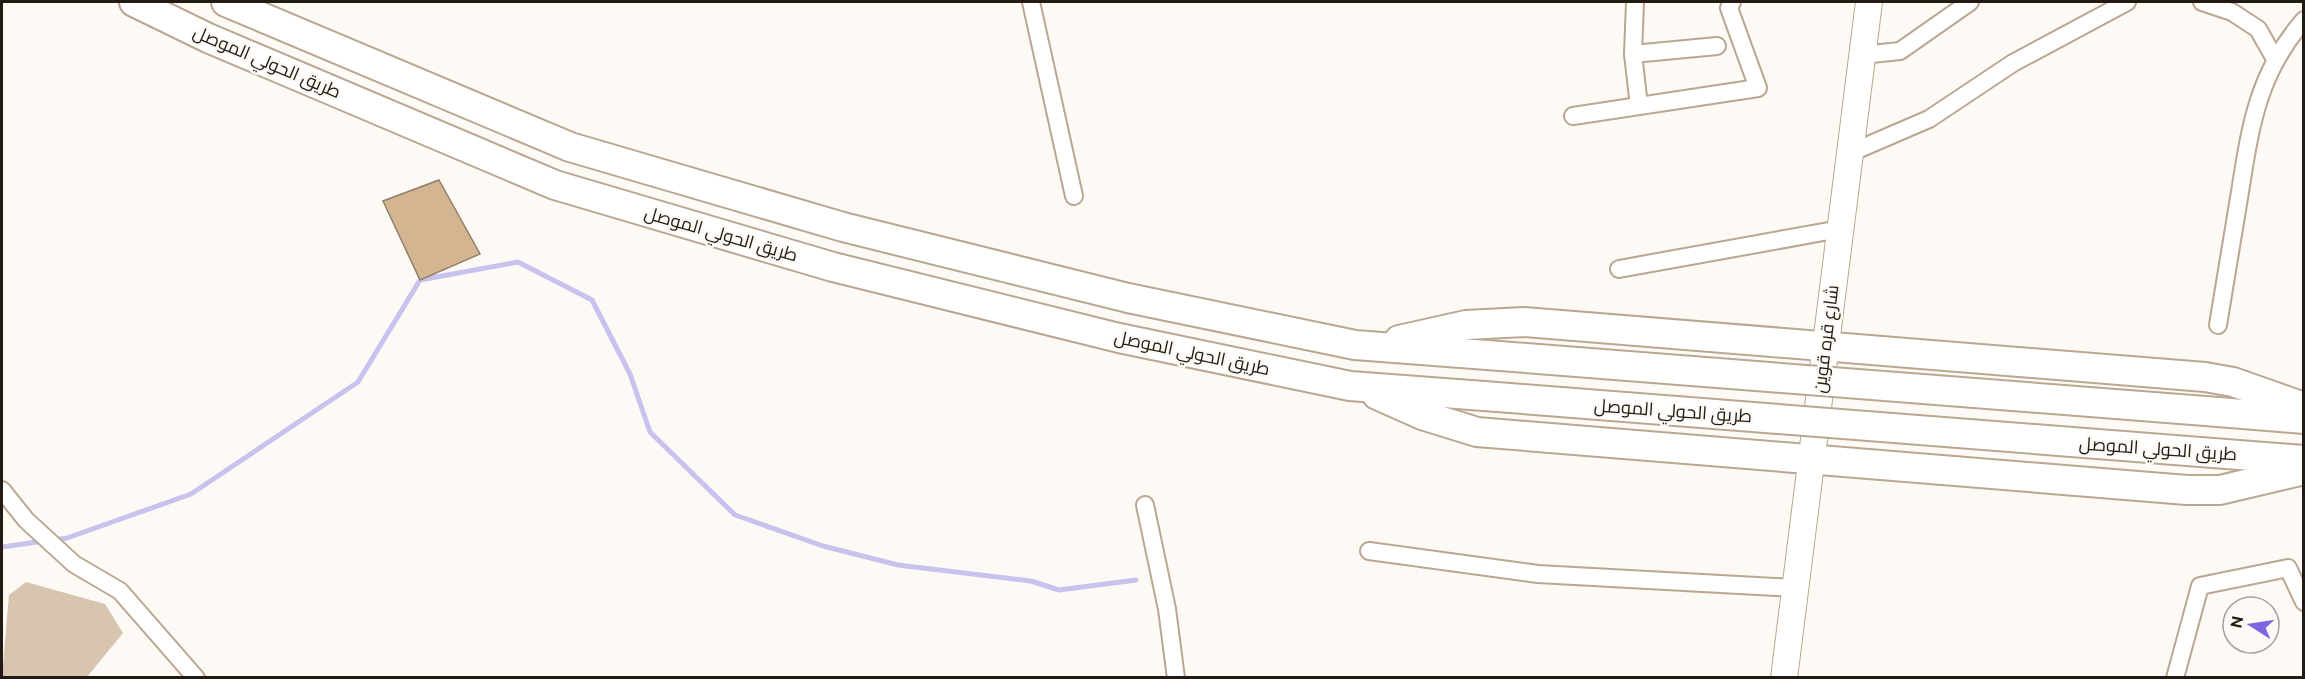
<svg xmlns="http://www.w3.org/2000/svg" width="2305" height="679" viewBox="0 0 2305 679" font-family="Ubuntu,Cairo,sans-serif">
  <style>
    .green { fill: #d8c5af }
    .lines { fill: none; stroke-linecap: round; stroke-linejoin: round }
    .stream { stroke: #c7c3ee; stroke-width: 5 }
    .building { fill: #d3b591; stroke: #917f6a; stroke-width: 1.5 }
    .minor-casing { stroke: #baa791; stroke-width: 20 }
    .primary-casing { stroke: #baa791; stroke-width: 28 }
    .motorway-casing { stroke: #baa791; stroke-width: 32 }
    .minor { stroke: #fff; stroke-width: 16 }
    .primary { stroke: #fff; stroke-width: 26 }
    .motorway { stroke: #fff; stroke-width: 28 }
    .motorway-bridge-casing { stroke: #baa791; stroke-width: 32; stroke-linecap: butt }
    .motorway-bridge { stroke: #fff; stroke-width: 28 }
    .labels { text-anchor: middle; stroke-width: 5; stroke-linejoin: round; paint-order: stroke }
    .street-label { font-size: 18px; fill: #221b13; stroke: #fdf9f5 }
  </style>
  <rect width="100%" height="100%" fill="#fdf9f5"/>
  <polygon class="green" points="26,582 105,604 123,633 87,677 2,677 9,595"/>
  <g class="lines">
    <g class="stream">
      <polyline points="54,540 67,538 191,494 358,382 420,280 518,262 592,300 630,374 650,432 735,515 823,546 898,565 1031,581 1059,590 1136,580"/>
      <polyline points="2,547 44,541"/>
    </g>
  </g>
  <polygon class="building" points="439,180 480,254 420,280 383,201"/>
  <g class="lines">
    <g class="minor-casing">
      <g id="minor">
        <polyline points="1031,2 1074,196"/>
        <polyline points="2202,2 2232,12 2258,29 2275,59"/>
        <polyline points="1633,54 1635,2"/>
        <polyline points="1862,55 1900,51 1970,2"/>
        <polyline points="1639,106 1633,54 1717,46"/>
        <polyline points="1573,116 1758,88 1729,8 1732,2"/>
        <polyline points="1850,153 1929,119 2013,63 2127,2"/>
        <polyline points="1619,269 1840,229"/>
        <path d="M2218 325C2225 283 2232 241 2239 198 2250 130 2256 75 2304 20"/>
        <polyline points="2,490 26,520 74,564 120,591 196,678"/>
        <polyline points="1145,505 1167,609 1176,678"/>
        <polyline points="1369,551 1538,574 1795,588"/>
        <polyline points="2175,678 2200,586 2288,568 2304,602"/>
      </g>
    </g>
    <g class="primary-casing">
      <polyline id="primary" points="1784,678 1869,2"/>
    </g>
    <g class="motorway-casing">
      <g id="motorway">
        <polyline points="134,2 208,38 555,185 833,267 1119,338 1350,386 1484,396"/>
        <polyline points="226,2 570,147 843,227 1128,298 1355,345 1487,355"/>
        <polyline points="1399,340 1466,325 1524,322 2205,377 2233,382 2304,407"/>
        <polyline points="1377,395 1422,415 1477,432 2187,490 2220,490 2304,470"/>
        <polyline points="2218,412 2304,419"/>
        <polyline points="2213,453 2304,460"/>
      </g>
    </g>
    <use href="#minor" class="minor"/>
    <use href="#primary" class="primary"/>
    <use href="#motorway" class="motorway"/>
    <g class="motorway-bridge-casing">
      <g id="motorway-bridge">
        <polyline points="1487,355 2218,412"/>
        <polyline points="1484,396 2213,453"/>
      </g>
    </g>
    <use href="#motorway-bridge" class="motorway-bridge"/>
  </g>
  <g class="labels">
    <g class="street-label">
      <text transform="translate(267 62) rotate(23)" y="6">طريق الحولي الموصل</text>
      <text transform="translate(721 234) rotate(16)" y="6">طريق الحولي الموصل</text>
      <text transform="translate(1826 339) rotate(-83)" y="6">شارع قره قوين</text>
      <text transform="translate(1192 353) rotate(12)" y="6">طريق الحولي الموصل</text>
      <text transform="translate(1673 411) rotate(4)" y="6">طريق الحولي الموصل</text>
      <text transform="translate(2158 449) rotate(4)" y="6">طريق الحولي الموصل</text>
    </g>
  </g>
  <rect width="2305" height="679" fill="none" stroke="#221b13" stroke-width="6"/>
  <g transform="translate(2251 625) rotate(282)"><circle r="28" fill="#fdf9f5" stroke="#a5a09b" stroke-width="1.5"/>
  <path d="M0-4.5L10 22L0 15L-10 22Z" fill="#8065e0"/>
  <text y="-9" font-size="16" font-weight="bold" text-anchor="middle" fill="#221b13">N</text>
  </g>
</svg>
